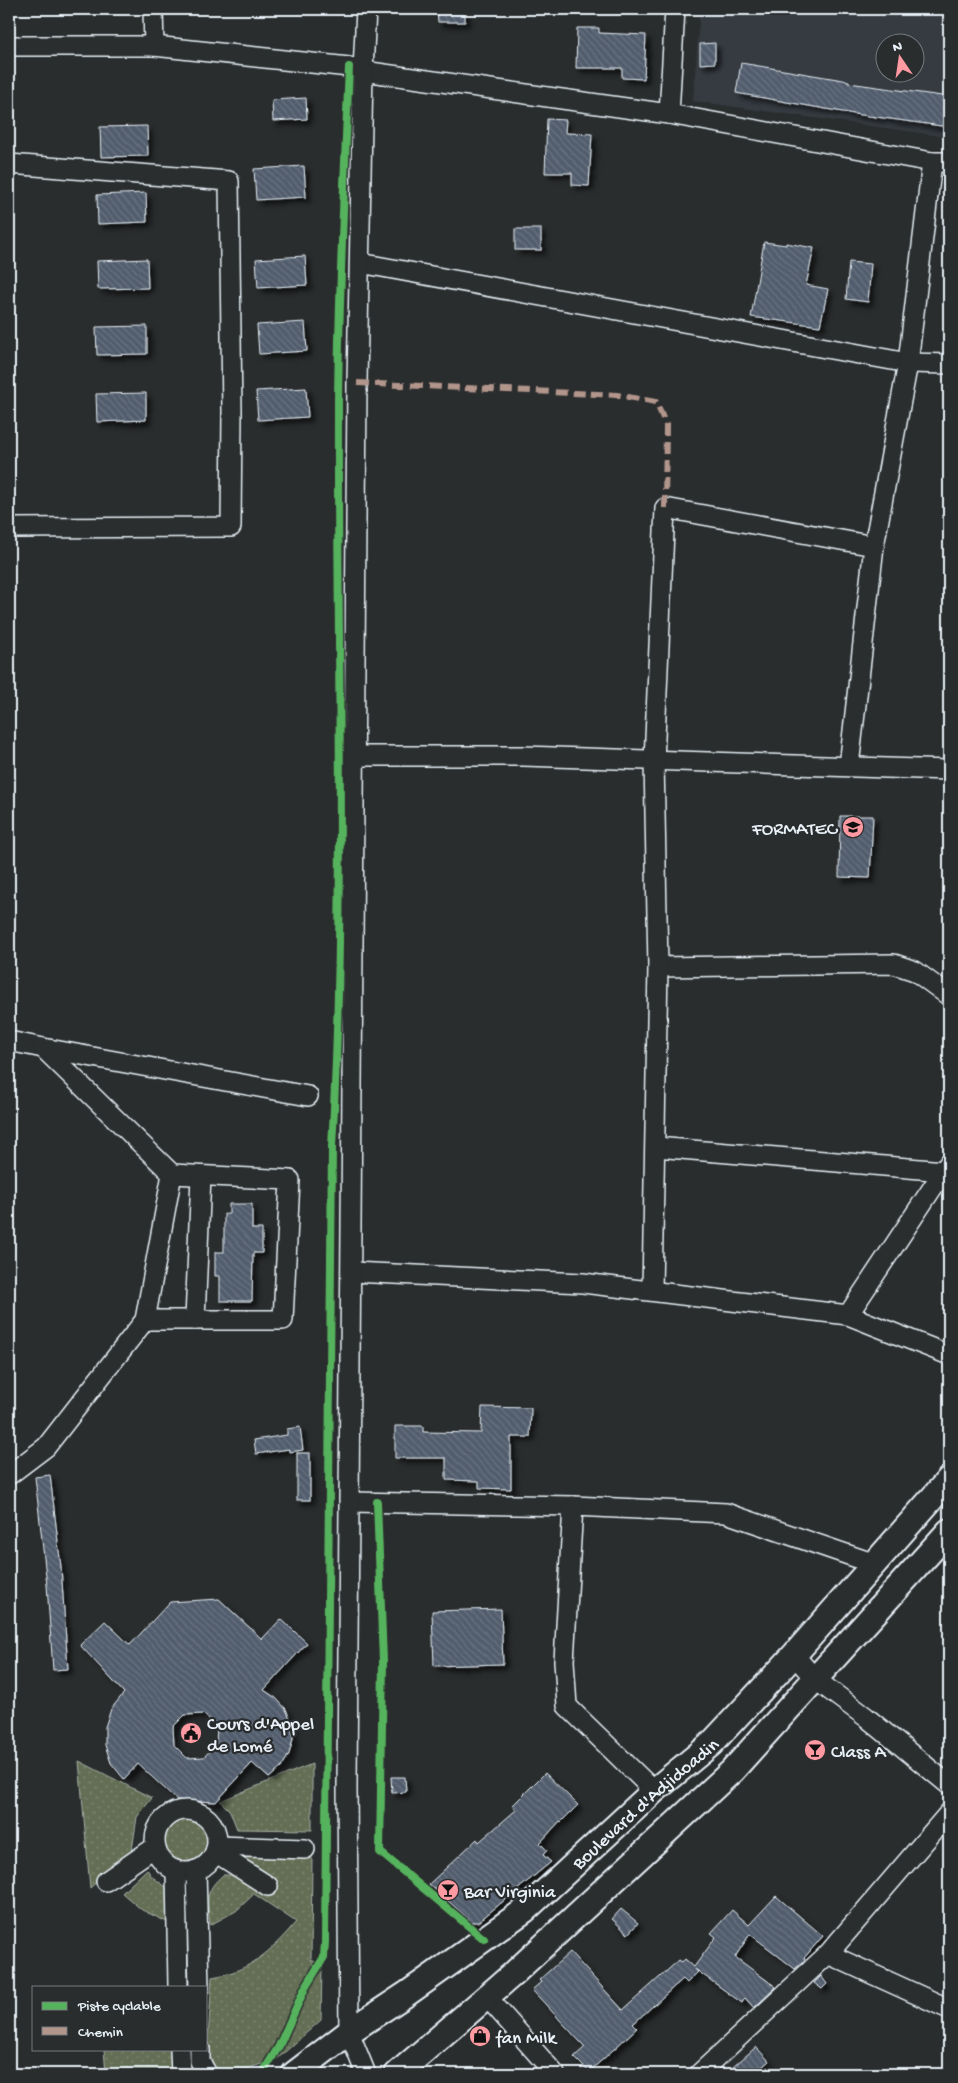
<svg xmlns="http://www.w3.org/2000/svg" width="958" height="2083" viewBox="0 0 958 2083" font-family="'Gochi Hand',sans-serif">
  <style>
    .built { fill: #363b41; fill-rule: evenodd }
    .grass { fill: url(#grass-dots); stroke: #a6b0a6 }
    .building { fill: url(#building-back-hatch); stroke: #e8f1f8; fill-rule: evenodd; filter: url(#shadow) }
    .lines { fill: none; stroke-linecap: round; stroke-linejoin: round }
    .minor-casing { stroke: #e8f1f8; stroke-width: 22 }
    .major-casing { stroke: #e8f1f8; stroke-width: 28 }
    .minor { stroke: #2a2d2e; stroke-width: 19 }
    .major { stroke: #2a2d2e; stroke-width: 24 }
    .quiet { stroke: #b2968c; stroke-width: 6; stroke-dasharray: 12 6; stroke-linecap: butt }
    .cycleway-casing { stroke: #2a2d2e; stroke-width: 11 }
    .cycleway { stroke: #56b35d; stroke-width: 8 }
    .labels { text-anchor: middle; stroke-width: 4.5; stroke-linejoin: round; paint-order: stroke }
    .poi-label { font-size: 19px; fill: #e8f1f8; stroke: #2a2d2e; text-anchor: start }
    .street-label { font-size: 19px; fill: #e8f1f8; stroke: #2a2d2e }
  </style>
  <defs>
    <pattern id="grass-dots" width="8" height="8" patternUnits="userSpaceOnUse" patternTransform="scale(1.25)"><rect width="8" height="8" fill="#646e55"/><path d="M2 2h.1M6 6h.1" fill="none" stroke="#7a836e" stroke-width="1.8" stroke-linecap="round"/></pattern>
    <pattern id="building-back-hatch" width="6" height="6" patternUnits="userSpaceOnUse" patternTransform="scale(1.25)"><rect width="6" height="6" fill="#515c6c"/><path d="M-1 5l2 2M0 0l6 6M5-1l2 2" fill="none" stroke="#6a7482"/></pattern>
    <filter id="shadow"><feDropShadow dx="4.5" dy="4.5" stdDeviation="2.5" flood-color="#0009"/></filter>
  </defs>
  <rect width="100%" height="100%" fill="#2a2d2e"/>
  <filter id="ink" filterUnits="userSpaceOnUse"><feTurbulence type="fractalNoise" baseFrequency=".02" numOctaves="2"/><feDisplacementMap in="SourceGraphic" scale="10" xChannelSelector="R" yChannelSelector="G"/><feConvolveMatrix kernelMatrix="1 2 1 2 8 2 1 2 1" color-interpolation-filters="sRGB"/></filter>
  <g filter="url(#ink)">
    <path class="built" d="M700 9H949V137L693 101ZM886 42H916V72H886Z"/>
    <g class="grass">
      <polygon points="79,1761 152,1798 137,1817 132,1850 90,1888"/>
      <polygon points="312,1764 312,1830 237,1829 230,1811 220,1801"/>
      <circle cx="186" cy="1839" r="22"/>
      <path d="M231 1851 312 1855 311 1960 322 1965 321 2020 276 2060 227 2074H217L207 2055 212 1977C251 1971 271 1951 296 1922L254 1894 236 1911 210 1925C208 1901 203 1892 223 1875H231L267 1894Z"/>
      <polygon points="147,1869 151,1876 166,1887 167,1922 142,1910 122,1893"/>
      <polygon points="104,2049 173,2049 175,2074 106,2074"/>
    </g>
    <g class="building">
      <polygon points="437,9 465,9 465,22 438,22"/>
      <polygon points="577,28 599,28 599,33 646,35 644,79 622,78 622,68 576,68"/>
      <polygon points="715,43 715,63 700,64 700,44"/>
      <polygon points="741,63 849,81 849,83 949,97 949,127 854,114 736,93"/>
      <polygon points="306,98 307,119 273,121 272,100"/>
      <polygon points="547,119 566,120 565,133 592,134 589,186 572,185 572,173 545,173"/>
      <polygon points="147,126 148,156 101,157 100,127"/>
      <polygon points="304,166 306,197 256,200 254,169"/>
      <polygon points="146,193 147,222 98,224 97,195"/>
      <rect x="515" y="229" width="26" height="21"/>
      <polygon points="764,242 786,245 786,243 814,248 806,285 828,289 820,326 751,317"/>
      <polygon points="305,256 307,285 258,288 256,259"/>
      <polygon points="147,259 148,288 98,289 97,261"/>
      <polygon points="849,262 871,264 868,302 846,299"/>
      <polygon points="305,322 307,351 259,354 257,325"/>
      <polygon points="147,326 147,354 97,355 96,327"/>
      <polygon points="306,388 308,417 258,420 256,391"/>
      <polygon points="146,393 146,420 97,422 96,394"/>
      <polygon points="840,816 873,816 870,878 839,877"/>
      <polygon points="229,1204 252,1204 252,1229 262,1229 262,1253 253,1253 252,1301 220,1301 220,1276 215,1276 215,1252 224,1252 224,1214 229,1214"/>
      <polygon points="482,1407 531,1408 530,1437 511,1437 511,1489 479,1488 479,1481 446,1480 446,1458 395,1458 395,1426 423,1426 423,1432 481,1433"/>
      <polygon points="300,1427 303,1450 289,1452 289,1449 256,1454 254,1440 287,1435 287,1429"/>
      <rect x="297" y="1453" width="13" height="47"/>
      <polygon points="50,1475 61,1567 68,1669 53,1670 47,1585 35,1477"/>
      <path d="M219 1599 262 1639 281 1619 307 1643 264 1690 276 1698 286 1709 292 1724 293 1739 289 1754 281 1768 269 1778 252 1763 216 1802 177 1800 138 1764 124 1779 111 1763 105 1745V1727L111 1709 124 1693 80 1645 105 1621 130 1645 170 1602ZM203 1714 217 1726 216 1744 204 1757 187 1758 174 1745 173 1727 185 1715Z"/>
      <polygon points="501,1609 503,1664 434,1666 432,1611"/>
      <polygon points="545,1773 578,1805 561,1822 560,1821 540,1843 547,1850 543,1855 551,1862 478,1922 472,1922 429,1884 477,1839 479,1842 516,1810 512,1806"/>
      <polygon points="391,1777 405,1777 406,1792 392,1793"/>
      <polygon points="776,1896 823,1936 804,1958 805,1960 795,1969 750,1934 735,1957 776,1987 754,2008 745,1998 742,2003 695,1969 698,1972 687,1983 683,1979 676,1985 633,2024 637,2028 589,2072 574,2057 585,2047 532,1990 541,1982 539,1980 570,1952 623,2010 679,1960 682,1962 685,1959 694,1967 716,1937 711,1933 732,1910 749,1925"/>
      <polygon points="621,1909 638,1923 628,1934 612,1919"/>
      <polygon points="821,1976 827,1984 822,1989 814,1983"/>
      <polygon points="756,2047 769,2061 754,2074 725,2074"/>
    </g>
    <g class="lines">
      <g class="minor-casing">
        <g id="minor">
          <polyline points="153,9 154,46"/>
          <polyline points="9,46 154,46 349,67 363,71 669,114 932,162 949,162"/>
          <polyline points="669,114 675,9"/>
          <polyline points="9,164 229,181 232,412 231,527 9,528"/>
          <polyline points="360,263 908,363 949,364"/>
          <polyline points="355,756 523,756 949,770"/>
          <polyline points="849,766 874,546 908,363 932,162"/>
          <polyline points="658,967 894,964 915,971 949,996"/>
          <polyline points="9,1041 43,1048 172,1174 145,1320 46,1447 9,1475"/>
          <polyline points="43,1048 308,1096"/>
          <polyline points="656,1147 944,1171"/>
          <polyline points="352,1272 583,1283 848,1315 949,1355"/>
          <polyline points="652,1290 658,967 654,761 665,508 874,546"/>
          <polyline points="848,1315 949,1163"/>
          <polyline points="145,1320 283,1320 290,1180 172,1174"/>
          <polyline points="195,1320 201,1176"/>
          <polyline points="350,1502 573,1506 726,1513 875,1564"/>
          <polyline points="573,1506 564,1661 567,1706 654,1791"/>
          <polyline points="794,1655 816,1680 866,1717 949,1785"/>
          <circle cx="186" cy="1841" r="31"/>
          <polyline points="218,1846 305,1849"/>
          <polyline points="215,1852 268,1886"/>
          <polyline points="176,1870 178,1987"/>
          <polyline points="196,1870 199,1987"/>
          <polyline points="106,1881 155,1847"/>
          <polyline points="828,1954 949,2009"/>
          <polyline points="488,1998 555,2074"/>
          <polyline points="180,2049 181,2074"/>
          <polyline points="200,2049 200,2061 207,2074"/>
          <polyline points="366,2074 349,2032 347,1787 357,383 363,71 366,9"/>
          <polyline points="699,2074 828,1954 949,1813"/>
        </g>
      </g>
      <g class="major-casing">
        <g id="major">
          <path id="s1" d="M294 2074 349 2032 408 1993 525 1910 654 1791 711 1744 794 1655 949 1479"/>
          <polyline points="397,2074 512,1975 732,1771 949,1531"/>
        </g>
      </g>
      <use href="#minor" class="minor"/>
      <use href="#major" class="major"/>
      <polyline class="quiet" points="357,383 617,395 656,402 666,425 665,508"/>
      <g class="cycleway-casing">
        <g id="cycleway">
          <polyline points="377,1502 383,1661 380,1852 484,1939"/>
          <path d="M262 2074 279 2046 305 1988 324 1957 325 1942 332 1147C346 900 337 651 338 403 339 291 344 179 349 67"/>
        </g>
      </g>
      <use href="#cycleway" class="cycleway"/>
    </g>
  </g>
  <defs>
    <g id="university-disc" transform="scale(1.125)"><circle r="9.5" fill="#ff9aa2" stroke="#2a2d2e"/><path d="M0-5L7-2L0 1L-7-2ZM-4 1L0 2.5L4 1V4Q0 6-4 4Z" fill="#111"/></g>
    <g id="civic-disc" transform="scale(1.125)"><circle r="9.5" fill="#ff9aa2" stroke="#2a2d2e"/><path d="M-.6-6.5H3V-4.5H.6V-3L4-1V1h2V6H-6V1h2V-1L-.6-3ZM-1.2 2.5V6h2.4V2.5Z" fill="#111"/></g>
    <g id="bar-disc" transform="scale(1.125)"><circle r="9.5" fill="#ff9aa2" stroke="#2a2d2e"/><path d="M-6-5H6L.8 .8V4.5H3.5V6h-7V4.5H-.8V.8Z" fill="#111"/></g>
    <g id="shop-disc" transform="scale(1.125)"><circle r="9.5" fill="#ff9aa2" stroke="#2a2d2e"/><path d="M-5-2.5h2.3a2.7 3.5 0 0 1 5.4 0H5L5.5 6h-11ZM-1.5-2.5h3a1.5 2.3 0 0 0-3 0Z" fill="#111"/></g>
  </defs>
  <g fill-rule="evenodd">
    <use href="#university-disc" x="853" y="827"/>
    <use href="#civic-disc" x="191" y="1733"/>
    <use href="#bar-disc" x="815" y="1750"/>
    <use href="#bar-disc" x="448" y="1890"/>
    <use href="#shop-disc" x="480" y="2036"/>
  </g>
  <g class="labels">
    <g class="poi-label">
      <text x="837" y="834" text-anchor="end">FORMATEC</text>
      <text x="207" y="1729">Cours d'Appel<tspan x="207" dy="22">de Lomé</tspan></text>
      <text x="831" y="1757">Class A</text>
      <text x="464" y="1897">Bar Virginia</text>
      <text x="496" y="2043">fan Milk</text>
    </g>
    <g class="street-label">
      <text dy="7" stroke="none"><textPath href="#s1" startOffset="444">Boulevard d'Adjidoadin</textPath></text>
    </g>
  </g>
  <rect width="958" height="2083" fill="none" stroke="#2a2d2e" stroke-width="30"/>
  <rect x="15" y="15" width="928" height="2053" fill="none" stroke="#e8f1f8" stroke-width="2" filter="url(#ink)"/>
  <rect x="32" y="1986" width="175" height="65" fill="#2a2d2e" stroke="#767b7f"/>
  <rect x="42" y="2002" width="25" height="8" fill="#56b35d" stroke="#767b7f"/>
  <text x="78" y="2010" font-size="15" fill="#e8f1f8">Piste cyclable</text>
  <rect x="42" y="2027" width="25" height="8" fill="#b2968c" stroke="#767b7f"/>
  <text x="78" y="2036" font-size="15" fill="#e8f1f8">Chemin</text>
  <g transform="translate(900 58) rotate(347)"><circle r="24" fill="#2a2d2e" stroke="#767b7f"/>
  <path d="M0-4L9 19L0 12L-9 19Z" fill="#ff9aa2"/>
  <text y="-8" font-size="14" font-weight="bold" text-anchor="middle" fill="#e8f1f8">N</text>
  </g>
</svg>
